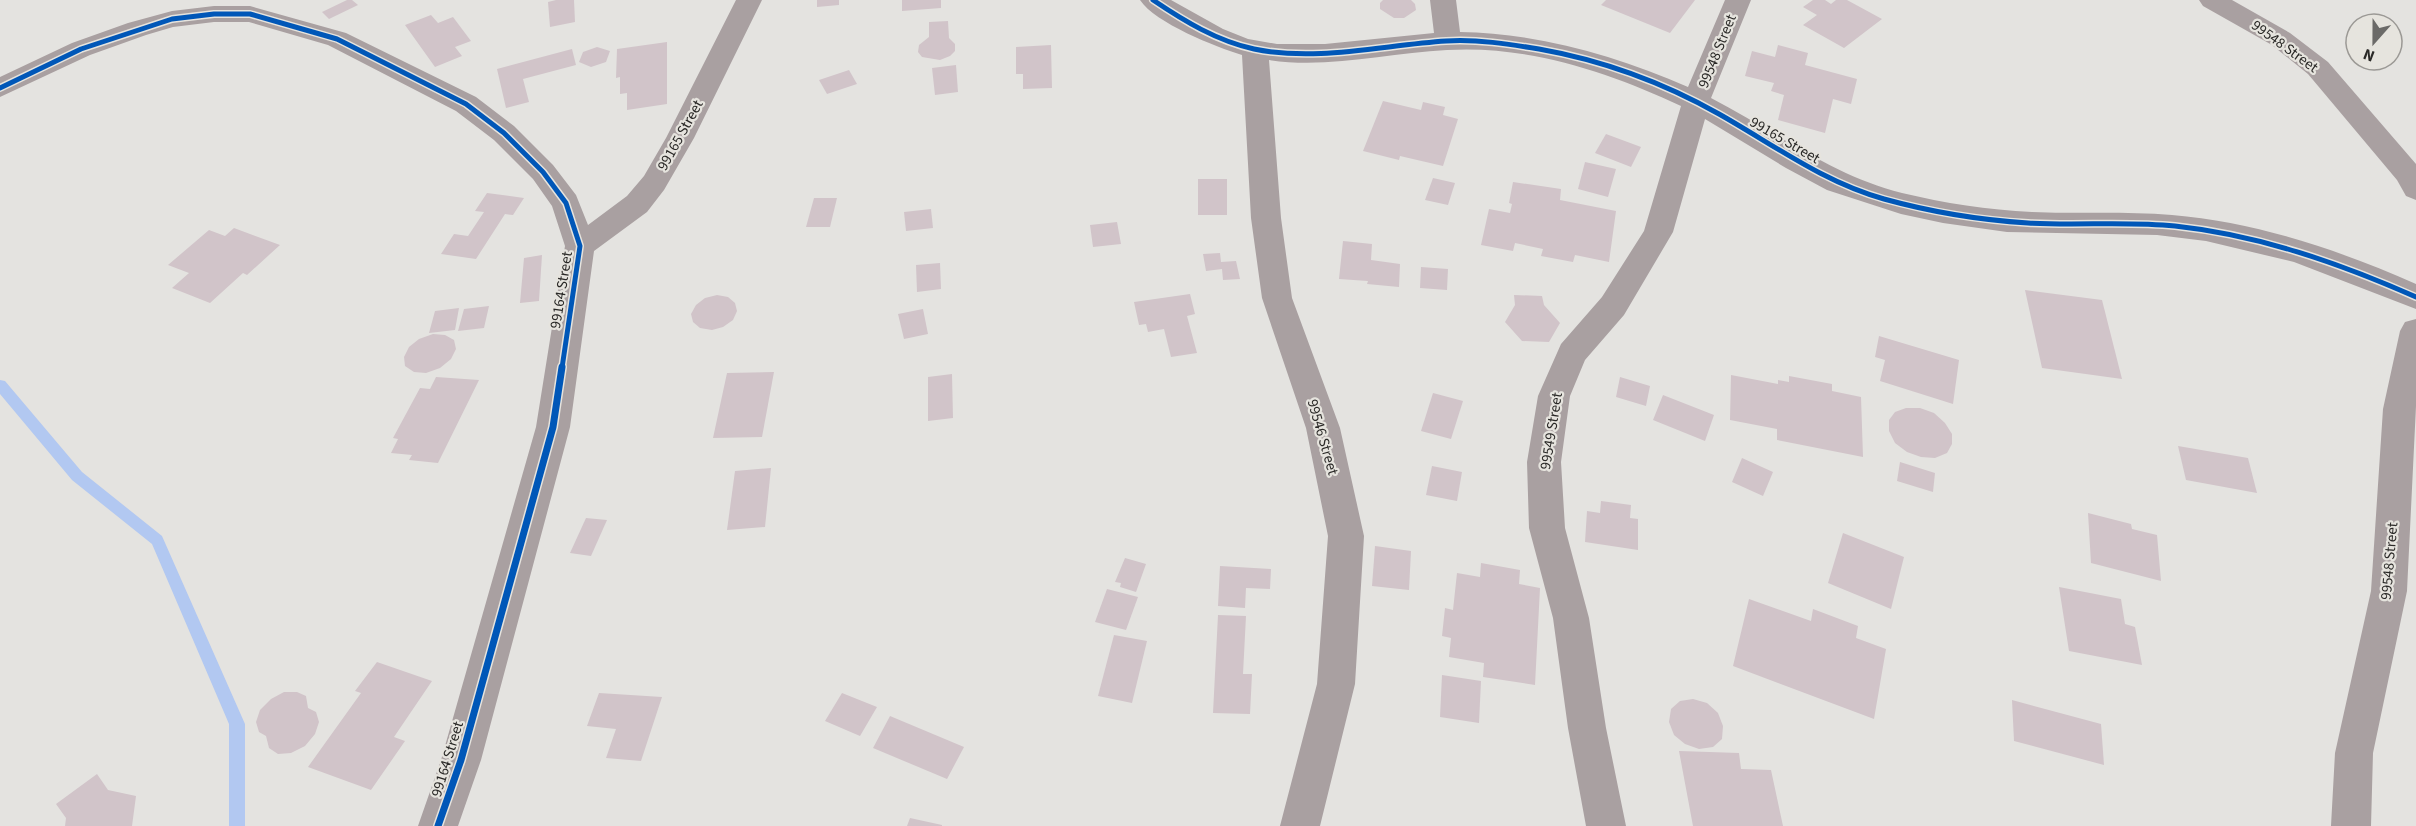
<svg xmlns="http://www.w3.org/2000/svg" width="2416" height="826" viewBox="0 0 2416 826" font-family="'Source Sans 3',sans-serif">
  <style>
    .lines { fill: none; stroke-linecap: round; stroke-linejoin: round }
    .stream { fill: #b2c8f1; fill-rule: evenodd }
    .building { fill: #d1c4c9 }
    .minor { fill: #a9a0a1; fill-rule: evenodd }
    .cycleway-far1-casing { stroke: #e6e4de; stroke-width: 8 }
    .cycleway-casing { stroke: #e6e4de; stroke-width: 10 }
    .cycleway-far1 { stroke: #0057b8; stroke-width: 5 }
    .cycleway { stroke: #0057b8; stroke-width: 7 }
    .labels { text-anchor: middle; stroke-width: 4.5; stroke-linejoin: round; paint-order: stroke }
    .street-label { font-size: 15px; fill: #2a2927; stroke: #e6e4de }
  </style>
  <rect width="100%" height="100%" fill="#e4e3e0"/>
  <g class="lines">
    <polygon class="stream" points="0,380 5,381 82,472 162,536 245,724 245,826 229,826 229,724 152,544 72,480 0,394"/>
  </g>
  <g class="building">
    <polygon points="347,0 352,0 358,5 329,19 322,12"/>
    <polygon points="556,0 574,0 575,22 550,27 548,2"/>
    <polygon points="817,0 839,0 839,5 817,7"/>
    <polygon points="902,0 941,0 941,8 902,11"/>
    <polygon points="1383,0 1411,0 1415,4 1416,10 1404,18 1394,18 1380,9 1380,3"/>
    <polygon points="1606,0 1695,0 1670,33 1601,5"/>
    <polygon points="1813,0 1825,0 1831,4 1836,0 1847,0 1882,19 1844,48 1803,25 1817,15 1803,7"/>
    <polygon points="431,15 438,23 453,17 471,41 455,47 462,56 435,67 405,25"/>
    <polygon points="948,21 949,38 955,44 955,51 950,56 940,60 922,57 918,52 919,45 929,37 929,22"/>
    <polygon points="667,42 667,104 627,110 627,93 620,94 620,77 616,78 617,49"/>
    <polygon points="1051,45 1052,88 1023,89 1023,74 1016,74 1016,47"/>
    <polygon points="1778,45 1808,53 1805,65 1857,79 1851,104 1833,99 1825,133 1778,120 1784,95 1771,91 1774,83 1745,76 1752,51 1775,57"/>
    <polygon points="597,47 610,51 606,62 591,67 579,62 583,52"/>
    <polygon points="572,49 576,65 523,79 529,102 506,108 497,69"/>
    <polygon points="956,65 958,92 935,95 932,68"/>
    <polygon points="849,70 857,84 827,94 819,80"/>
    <polygon points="1383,101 1421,110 1423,102 1445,107 1443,115 1458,119 1443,166 1400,156 1399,160 1363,151"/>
    <polygon points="1606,134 1641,147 1631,167 1595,153"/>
    <polygon points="1585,162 1616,169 1608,197 1578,189"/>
    <polygon points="1433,178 1455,183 1448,205 1425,200"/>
    <rect x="1198" y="179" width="29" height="36"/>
    <polygon points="1513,182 1561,189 1560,200 1616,211 1609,262 1575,255 1573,262 1541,256 1543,249 1515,243 1513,251 1481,245 1489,209 1510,213 1512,204 1509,203"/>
    <polygon points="487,193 524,198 513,215 505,214 476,259 441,254 454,234 468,236 484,212 475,211"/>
    <polygon points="814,198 837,198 830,227 806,227"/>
    <polygon points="931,209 933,228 906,231 904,212"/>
    <polygon points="1117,222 1121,244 1093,247 1090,225"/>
    <polygon points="234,228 280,245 247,275 243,273 210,303 172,288 189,273 168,265 209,230 225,236"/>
    <polygon points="1343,241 1372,244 1371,260 1400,264 1399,287 1367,284 1368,281 1339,279"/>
    <polygon points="1220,253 1221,262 1236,261 1240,279 1223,280 1222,269 1206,271 1203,254"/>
    <polygon points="542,255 539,301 520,303 524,258"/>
    <polygon points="940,263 941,289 917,292 916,265"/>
    <polygon points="1421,267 1448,269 1447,290 1420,288"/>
    <polygon points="2025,290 2102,300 2122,379 2042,368"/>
    <polygon points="1190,294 1195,314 1187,316 1197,353 1171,357 1164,329 1148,332 1146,324 1139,325 1134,302"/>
    <polygon points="717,295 728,297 735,303 737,311 733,320 723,327 712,330 700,328 693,322 691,314 696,305 705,298"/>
    <polygon points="1514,295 1542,296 1544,305 1560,323 1549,342 1522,341 1505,322 1515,305"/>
    <polygon points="489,306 484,328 458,331 464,309"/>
    <polygon points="459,308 455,330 429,333 435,311"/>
    <polygon points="923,309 928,334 904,339 898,314"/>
    <polygon points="433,334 445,335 454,340 456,349 451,359 440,368 426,373 414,372 405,366 404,357 409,347 419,339"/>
    <polygon points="1879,336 1959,360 1953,404 1880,381 1885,360 1875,357"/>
    <polygon points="774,372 762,437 713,438 727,373"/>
    <polygon points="952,374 953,418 928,421 928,377"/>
    <polygon points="1731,375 1778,384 1778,380 1789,382 1789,376 1832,384 1832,391 1861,397 1863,457 1777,440 1777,429 1730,420"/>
    <polygon points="436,377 479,380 438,463 409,460 412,455 391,453 398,439 393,438 420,388 430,389"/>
    <polygon points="1620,377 1650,386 1646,406 1616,397"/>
    <polygon points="1433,393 1463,401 1451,439 1421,431"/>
    <polygon points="1663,395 1714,415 1705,441 1653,420"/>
    <polygon points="1906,408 1920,408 1934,413 1945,423 1952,434 1952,444 1947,453 1935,458 1921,457 1907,452 1895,443 1889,431 1889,420 1895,412"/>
    <polygon points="2178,446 2248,458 2257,493 2186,480"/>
    <polygon points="1742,458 1773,472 1763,496 1732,482"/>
    <polygon points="1900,462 1935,473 1933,492 1897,481"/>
    <polygon points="1432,466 1462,472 1457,501 1426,495"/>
    <polygon points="771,468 765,527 727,530 735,471"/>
    <polygon points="1601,501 1631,505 1630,518 1638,519 1638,550 1585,542 1587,511 1600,513"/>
    <polygon points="2088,513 2131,524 2132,529 2157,535 2161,581 2091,563"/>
    <polygon points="586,518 607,520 591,556 570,553"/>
    <polygon points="1843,533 1904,557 1891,609 1828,583"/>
    <polygon points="1375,546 1411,551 1409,590 1372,586"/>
    <polygon points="1125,558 1146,564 1136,592 1120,587 1121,583 1115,582"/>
    <polygon points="1481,563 1520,570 1519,584 1540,588 1535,685 1483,677 1484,663 1449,657 1451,638 1442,636 1445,608 1453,610 1457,573 1480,577"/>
    <polygon points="1220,566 1271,569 1270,589 1246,588 1245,608 1218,606"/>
    <polygon points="2059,587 2121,599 2125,624 2135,627 2142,665 2069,651"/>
    <polygon points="1107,589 1138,597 1126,630 1095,622"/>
    <polygon points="1749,599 1811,621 1813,609 1858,626 1856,638 1886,649 1874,719 1733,666"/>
    <polygon points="1218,615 1246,616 1243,674 1252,674 1250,714 1213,713"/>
    <polygon points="1114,635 1147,641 1132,703 1098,696"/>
    <polygon points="377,662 432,681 394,737 405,741 371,790 308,767 361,693 355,691"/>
    <polygon points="1442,675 1481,681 1479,723 1440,717"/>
    <polygon points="284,692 297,692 306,696 308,708 316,712 319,722 315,734 305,746 291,753 278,754 269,748 266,736 259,732 256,722 260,710 271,699"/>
    <polygon points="599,693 662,697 641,761 606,758 616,729 587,726"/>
    <polygon points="842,693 877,707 860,736 825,721"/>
    <polygon points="1693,699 1707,703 1718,713 1723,726 1722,739 1713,747 1699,749 1685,744 1674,735 1669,722 1671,709 1680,701"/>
    <polygon points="2012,700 2101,724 2104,765 2014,741"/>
    <polygon points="890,716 964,747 947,779 873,748"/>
    <polygon points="1679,751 1739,753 1741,769 1771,770 1783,826 1693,826"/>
    <polygon points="97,774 108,790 136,796 132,826 65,826 66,818 56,804"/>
    <polygon points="910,818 942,825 942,826 907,826"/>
  </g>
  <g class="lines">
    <g class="minor">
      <polygon points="736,0 762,0 694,138 664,190 647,212 594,251 570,427 481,760 458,826 418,826 441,760 536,427 565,246 552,206 533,179 494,140 456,111 328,45 249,22 214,22 173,27 146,35 90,55 0,97 0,77 72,43 128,23 172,11 214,6 250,6 346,33 476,97 514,126 553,165 576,195 588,225 627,196 644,176 666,138"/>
      <path d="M1140 0H1171L1223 29 1248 39 1277 44H1325L1434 33 1430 0H1456L1460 32C1538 33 1617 56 1688 87L1725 0H1751L1711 98C1775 131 1831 175 1902 193 1944 203 1988 210 2032 212 2079 214 2125 211 2172 215 2256 222 2339 250 2416 284V309L2294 262 2206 241 2157 235 2007 232 1943 223 1901 214 1827 190 1786 168 1705 119 1673 232 1624 315 1585 360 1570 396 1561 462 1565 528 1589 618 1606 728 1626 826H1586L1568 728 1553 618 1529 528 1527 462 1538 396 1561 344 1602 297 1644 231 1681 106C1609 72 1528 45 1447 50 1388 53 1328 69 1269 60L1281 218 1292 298 1340 428 1364 536 1355 684 1320 826H1280L1317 684 1328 536 1306 428 1262 298 1251 218 1242 55C1216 47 1155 23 1140 0Z"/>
      <polygon points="2199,0 2232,0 2290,33 2328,62 2416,164 2416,200 2406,196 2397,180 2308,74 2272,45 2203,6"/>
      <polygon points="2416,319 2416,406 2407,591 2373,753 2371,826 2331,826 2335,753 2371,591 2383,409 2400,331 2405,322"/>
    </g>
    <g class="cycleway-far1-casing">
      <g id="cycleway-far1">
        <path d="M1153 0C1184 21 1217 41 1254 49 1317 62 1383 45 1446 41 1477 39 1508 44 1539 49 1601 60 1664 83 1719 114 1774 145 1823 182 1884 199 1931 212 1980 220 2028 223 2077 226 2126 221 2175 226 2259 235 2339 263 2416 297"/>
        <polyline points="0,88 81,49 172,19 214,14 250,14 337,39 466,104 504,133 543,172 566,203 580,246 562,368"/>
      </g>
    </g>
    <g class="cycleway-casing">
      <polyline id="cycleway" points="438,826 461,760 553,427 562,367"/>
    </g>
    <use href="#cycleway-far1" class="cycleway-far1"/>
    <use href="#cycleway" class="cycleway"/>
  </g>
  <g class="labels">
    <g class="street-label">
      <text transform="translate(2285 46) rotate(36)" y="5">99548 Street</text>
      <text transform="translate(1717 51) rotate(-68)" y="5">99548 Street</text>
      <text transform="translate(680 135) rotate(-61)" y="5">99165 Street</text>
      <text transform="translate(1785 140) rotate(30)" y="5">99165 Street</text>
      <text transform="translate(561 290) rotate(-81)" y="5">99164 Street</text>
      <text transform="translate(1551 431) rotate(-81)" y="5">99549 Street</text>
      <text transform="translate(1323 437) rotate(74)" y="5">99546 Street</text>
      <text transform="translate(2389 561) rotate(-85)" y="5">99548 Street</text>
      <text transform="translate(447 759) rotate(-73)" y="5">99164 Street</text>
    </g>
  </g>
  <g transform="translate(2374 42) rotate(201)"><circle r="28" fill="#e6e4de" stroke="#9b9995" stroke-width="1.5"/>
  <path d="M0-4.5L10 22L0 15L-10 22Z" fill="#6b6a68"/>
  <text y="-9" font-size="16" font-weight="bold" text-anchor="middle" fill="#2a2927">N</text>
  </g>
</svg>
